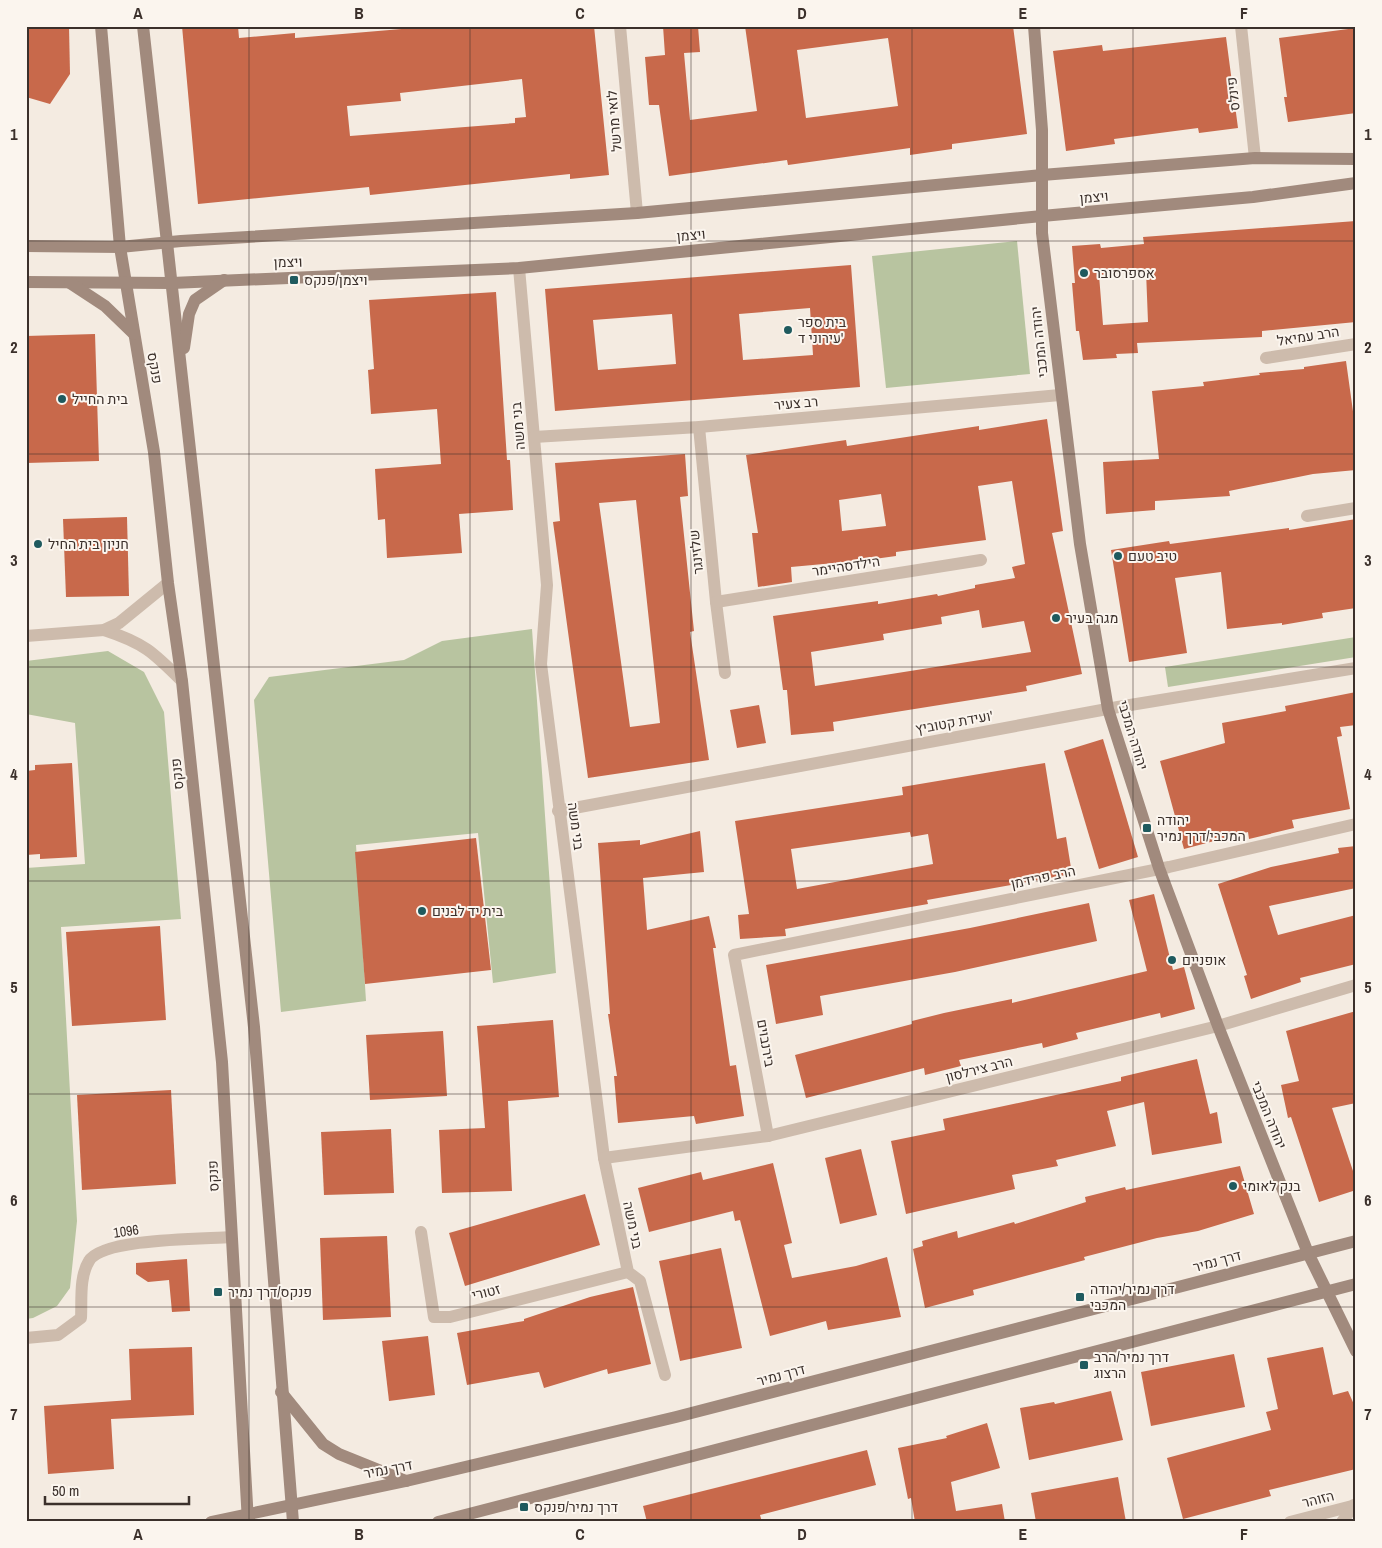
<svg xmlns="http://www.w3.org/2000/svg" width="1382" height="1548" viewBox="0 0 1382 1548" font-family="'Archivo Narrow',Heebo,sans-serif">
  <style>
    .green { fill: #b8c4a0 }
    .building { fill: #c8694b; fill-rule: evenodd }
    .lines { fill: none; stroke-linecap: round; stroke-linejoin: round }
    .street { stroke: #cdbbac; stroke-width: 12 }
    .secondary { stroke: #a18a7d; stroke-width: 12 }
    .grid { fill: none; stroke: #3b302b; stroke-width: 1; stroke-opacity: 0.55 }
    .poi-dot { fill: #1f5a5e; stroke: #fbf5ee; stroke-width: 2 }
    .labels { text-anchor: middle; stroke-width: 4; stroke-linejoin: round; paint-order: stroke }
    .street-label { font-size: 14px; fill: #3b302b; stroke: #fbf5ee }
    .poi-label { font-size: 14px; fill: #3b302b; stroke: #fbf5ee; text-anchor: start }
    .neatline { fill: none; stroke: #3b302b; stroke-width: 2 }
    .grid-label { font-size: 16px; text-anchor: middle; font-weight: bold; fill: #3b302b }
  </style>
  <rect width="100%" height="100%" fill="#f4ebe1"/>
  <g class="green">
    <polygon points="1017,241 1030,374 886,388 872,256"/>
    <polygon points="532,629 556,973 493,983 478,833 356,845 366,1001 281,1012 254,700 269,677 404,660 442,641"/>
    <polygon points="1356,637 1356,657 1168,687 1165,667"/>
    <polygon points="108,651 144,672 164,712 181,919 61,927 77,1221 70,1288 57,1306 33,1318 26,1319 26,868 85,864 75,723 26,714 26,661"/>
  </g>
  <g class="building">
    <polygon points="26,26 69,26 70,74 50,104 26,97"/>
    <path d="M182 26H238L239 38 295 33V38L437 26H551V29L594 26 609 175 570 179V174L370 195 369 187 198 204ZM522 79 526 117 515 118V123L350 136 347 106 401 101 400 93Z"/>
    <path d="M663 26H698L700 52 684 53 690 120 757 111 745 26H1013L1027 134 952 144V149L910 155V148L788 165 787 160 669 176 659 105H649L645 57 665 55ZM888 38 898 106 806 118 797 50Z"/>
    <polygon points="1356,28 1356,113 1288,122 1284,97 1287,97 1279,38"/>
    <polygon points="1226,37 1238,128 1199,133 1198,128 1114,139 1115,144 1066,151 1053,51 1102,45 1103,51"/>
    <path d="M1356 221V322L1262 331V337L1137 343 1138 353 1116 354 1117 358 1083 360 1079 331H1076L1072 283H1075L1072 246 1100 244 1101 248 1144 244 1143 237ZM1146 271 1148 322 1103 325 1099 275Z"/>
    <path d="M851 265 860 387 555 411 545 289ZM810 308 813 355 743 360 739 314ZM672 314 676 364 598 370 593 320Z"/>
    <polygon points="496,292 507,460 510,460 513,510 459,514 462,553 387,558 385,519 378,520 375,469 441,464 437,409 371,414 368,370 374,369 369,300"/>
    <polygon points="95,334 99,461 26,463 26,336"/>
    <polygon points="1346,361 1356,433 1356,470 1313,474 1229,491 1230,496 1155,501 1155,510 1106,514 1103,462 1159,459 1152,391 1204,386 1203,382 1260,375 1259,373 1304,369 1304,367"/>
    <path d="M1047 419 1063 531 1052 533 1082 674 1026 686 1027 691 833 722 834 731 791 735 787 690H783L773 616 878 601V604L937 594 938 596 975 588V585L1015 578 1012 567 1025 564 1012 481 978 486 986 540 896 552V556L867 560 791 567 792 582 758 587 752 533H758L746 455 846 440 847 446 979 426V430ZM881 494 886 526 842 531 839 500ZM979 610 982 628 1024 621 1031 652 815 686 811 652 884 640 883 634 942 624 941 617Z"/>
    <path d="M685 454 688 496 680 497 694 631 690 632 709 760 588 778 553 522 560 521 555 463ZM636 500 660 723 630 727 599 503Z"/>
    <polygon points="127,517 129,596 66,597 63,519"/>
    <polygon points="1356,519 1356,608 1322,613 1323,618 1282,625 1282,623 1227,629 1221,572 1175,578 1187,653 1129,662 1111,550 1169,541 1170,544 1289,528 1289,530"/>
    <polygon points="1356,692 1356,725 1340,727 1342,736 1337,737 1350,809 1292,820 1294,828 1249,839 1248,832 1184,849 1160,761 1225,743 1222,723 1286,711 1285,706"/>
    <polygon points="759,705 766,743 737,748 730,710"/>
    <polygon points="1103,739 1138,857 1099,869 1064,751"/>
    <polygon points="72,763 77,857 40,859 40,854 26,855 26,771 35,770 35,765"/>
    <path d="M1045 763 1057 839 1066 837 1072 874 927 900 928 904 785 929 786 936 740 939 738 915 749 914 735 821 903 795 902 787ZM910 832 911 837 928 834 933 864 797 889 791 849Z"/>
    <polygon points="700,831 704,872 643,878 647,930 709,916 716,948 713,948 730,1066 736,1065 744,1116 696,1124 694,1116 618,1123 614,1076 617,1076 608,1014 610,1014 598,843 640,840 640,845"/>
    <polygon points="476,838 491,970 365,984 355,852"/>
    <polygon points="1356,846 1356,888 1269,906 1278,935 1356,915 1356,964 1300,978 1301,982 1251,999 1244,976 1247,975 1218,884 1271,867 1339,853 1338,848"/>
    <polygon points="1154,894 1173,970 1184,967 1195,1009 1161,1018 1160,1013 1076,1033 1078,1039 1043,1048 1042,1043 959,1060 961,1066 925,1075 924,1068 806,1098 795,1055 912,1024 912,1021 944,1013 1012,999 1012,1003 1147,971 1129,900"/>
    <polygon points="1089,903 1097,941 955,972 820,996 823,1015 776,1024 766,965 970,928"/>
    <polygon points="160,926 166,1020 72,1026 66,932"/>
    <polygon points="1356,1011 1356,1103 1332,1108 1356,1180 1356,1190 1319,1202 1291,1117 1288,1118 1281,1085 1299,1081 1286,1031"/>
    <polygon points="553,1020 559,1097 508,1101 512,1191 442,1193 439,1130 485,1128 477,1026"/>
    <polygon points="443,1031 447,1096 370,1100 366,1035"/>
    <polygon points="1197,1059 1210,1114 1217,1112 1222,1143 1152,1155 1144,1102 1107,1111 1116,1146 1056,1160 1058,1166 1012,1175 1015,1189 906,1214 891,1141 945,1130 943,1119 1121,1081 1121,1077"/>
    <polygon points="171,1090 176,1184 82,1190 77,1095"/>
    <polygon points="391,1129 394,1193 324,1195 321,1132"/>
    <polygon points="861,1149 877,1215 840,1224 825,1158"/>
    <polygon points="773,1163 792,1243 784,1245 792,1278 856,1266 887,1257 901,1317 828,1330 826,1321 770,1336 740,1220 735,1221 733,1211 649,1232 638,1188 701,1172 703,1180"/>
    <polygon points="1240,1166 1254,1214 1198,1231 1157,1238 1084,1257 1085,1260 973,1290 974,1295 925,1308 913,1249 923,1246 922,1241 957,1231 958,1238 1014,1222 1015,1224 1086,1202 1085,1197 1125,1187 1126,1190"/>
    <polygon points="585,1194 600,1245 465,1286 449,1233"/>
    <polygon points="387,1236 391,1317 323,1320 320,1238"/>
    <polygon points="721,1248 742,1348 680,1361 659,1261"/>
    <polygon points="187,1259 190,1311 172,1312 169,1280 148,1282 136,1274 136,1263"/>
    <polygon points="633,1287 651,1364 608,1374 607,1369 544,1388 539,1372 467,1385 457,1333 524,1321 524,1319 590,1297"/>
    <polygon points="428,1336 435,1395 389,1401 382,1341"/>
    <polygon points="192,1347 194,1415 111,1419 114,1469 48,1474 44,1406 131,1400 129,1349"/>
    <polygon points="1323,1347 1333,1395 1348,1391 1356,1409 1356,1469 1269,1490 1271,1496 1183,1519 1167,1458 1271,1430 1266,1412 1278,1409 1267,1358"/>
    <polygon points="1234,1354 1245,1407 1151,1426 1141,1372"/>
    <polygon points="1111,1391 1123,1440 1029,1460 1020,1408 1054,1402 1055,1404"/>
    <polygon points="987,1423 1000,1468 951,1482 956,1511 1002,1504 1005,1522 915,1522 911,1498 908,1499 898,1448 947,1438 946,1436"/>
    <polygon points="867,1450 876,1485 760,1515 762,1522 647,1522 643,1506"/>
    <polygon points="1118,1477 1126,1522 1036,1522 1031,1493"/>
  </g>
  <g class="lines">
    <g class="street">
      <polyline points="620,26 637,213"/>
      <polyline points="1241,26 1255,158"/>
      <polyline points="519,268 547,585 541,664 604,1158 628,1272 640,1281 665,1375"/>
      <polyline points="1266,358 1356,344"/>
      <polyline points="699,427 716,602 725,673"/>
      <polyline points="534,437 699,427 1060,395"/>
      <polyline points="1307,516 1356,508"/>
      <polyline points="716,602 981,560"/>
      <path d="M104 630C144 643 153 652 182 681"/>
      <polyline points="26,636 104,630 119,623 168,583"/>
      <polyline points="558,811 1118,707 1356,668"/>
      <polyline points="768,1136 734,955 1169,867 1356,824"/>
      <polyline points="604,1158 768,1136 1218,1026 1356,985"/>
      <polyline points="421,1232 434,1317 450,1317 628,1272"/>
      <path d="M26 1338 58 1335 81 1318C82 1301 79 1277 89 1261 102 1238 203 1239 231 1237"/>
      <polyline points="1290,1522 1356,1505"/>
      <polyline points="1342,1522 1354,1505"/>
    </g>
    <g class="secondary">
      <polyline points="101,26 120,247 154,452 168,583 182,681 222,1062 248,1522"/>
      <polyline points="143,26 254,1027 293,1522"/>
      <polyline points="1034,26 1042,130 1042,233 1080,544 1108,709 1159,868 1218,1026 1308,1253 1356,1351"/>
      <polyline points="26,246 120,247 181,241 637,213 1042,175 1255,158 1356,159"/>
      <polyline points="26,282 172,283 519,268 1042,216 1253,197 1356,183"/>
      <polyline points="70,283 105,306 134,334"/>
      <polyline points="184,348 189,314 195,300 224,280"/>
      <polyline points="281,1392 323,1444 339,1454 406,1481"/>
      <polyline points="211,1522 406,1481 676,1417 1356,1241"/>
      <polyline points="438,1522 1356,1284"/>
    </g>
  </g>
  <path class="grid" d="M249 26V1522M470 26V1522M691 26V1522M912 26V1522M1133 26V1522M26 241H1356M26 454H1356M26 667H1356M26 881H1356M26 1094H1356M26 1307H1356"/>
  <g class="poi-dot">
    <circle cx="1084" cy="273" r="5"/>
    <rect x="289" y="275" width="10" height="10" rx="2.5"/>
    <circle cx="788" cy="330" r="5"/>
    <circle cx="62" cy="399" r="5"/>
    <circle cx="38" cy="544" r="5"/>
    <circle cx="1118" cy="556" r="5"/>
    <circle cx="1056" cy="618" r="5"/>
    <rect x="1142" y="823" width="10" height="10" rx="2.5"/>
    <circle cx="422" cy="911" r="5"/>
    <circle cx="1172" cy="960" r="5"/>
    <circle cx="1233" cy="1186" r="5"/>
    <rect x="213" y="1287" width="10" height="10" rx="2.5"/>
    <rect x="1075" y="1292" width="10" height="10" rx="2.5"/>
    <rect x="1079" y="1360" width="10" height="10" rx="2.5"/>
    <rect x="519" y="1502" width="10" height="10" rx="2.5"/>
  </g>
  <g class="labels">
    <g class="street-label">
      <text transform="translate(1233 94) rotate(-96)" y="5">פינלס</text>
      <text transform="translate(614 121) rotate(-95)" y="5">לואי מרשל</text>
      <text transform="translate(1094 197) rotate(-5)" y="5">ויצמן</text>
      <text transform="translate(691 235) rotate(-5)" y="5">ויצמן</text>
      <text transform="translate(288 262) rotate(-2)" y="5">ויצמן</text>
      <text transform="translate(1308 336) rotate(-9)" y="5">הרב עמיאל</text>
      <text transform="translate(1039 342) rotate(-96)" y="5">יהודה המכבי</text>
      <text transform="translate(155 368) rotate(80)" y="5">פנקס</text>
      <text transform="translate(796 403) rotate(-5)" y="5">רב צעיר</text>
      <text transform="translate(518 426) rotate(-95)" y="5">בני משה</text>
      <text transform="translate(696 552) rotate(-96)" y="5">שלזינגר</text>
      <text transform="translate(846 566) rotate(-9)" y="5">הילדסהיימר</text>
      <text transform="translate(954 722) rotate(-10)" y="5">ועידת קטוביץ'</text>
      <text transform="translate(1133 735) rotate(73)" y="5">יהודה המכבי</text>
      <text transform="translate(177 774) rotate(-96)" y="5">פנקס</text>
      <text transform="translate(576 826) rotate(82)" y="5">בני משה</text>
      <text transform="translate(1043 877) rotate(-12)" y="5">הרב פרידמן</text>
      <text transform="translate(766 1043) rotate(80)" y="5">בירנבוים</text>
      <text transform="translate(979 1069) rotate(-14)" y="5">הרב צירלסון</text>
      <text transform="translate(1269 1115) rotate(68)" y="5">יהודה המכבי</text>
      <text transform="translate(213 1176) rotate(-93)" y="5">פנקס</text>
      <text transform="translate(633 1225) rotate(78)" y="5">בני משה</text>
      <text transform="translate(126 1231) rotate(-8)" y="5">1096</text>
      <text transform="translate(1217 1261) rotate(-15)" y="5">דרך נמיר</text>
      <text transform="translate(486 1292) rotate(-14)" y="5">זטורי</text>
      <text transform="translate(781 1375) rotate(-15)" y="5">דרך נמיר</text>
      <text transform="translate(388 1469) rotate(-11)" y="5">דרך נמיר</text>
      <text transform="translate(1318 1499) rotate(-14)" y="5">הזוהר</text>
    </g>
    <g class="poi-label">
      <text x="1094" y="278">אספרסובר</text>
      <text x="304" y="285">ויצמן/פנקס</text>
      <text x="798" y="327">בית ספר<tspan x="798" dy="16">עירוני ד'</tspan></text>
      <text x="72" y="404">בית החייל</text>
      <text x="48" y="549">חניון בית החיל</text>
      <text x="1128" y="561">טיב טעם</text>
      <text x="1066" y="623">מגה בעיר</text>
      <text x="1157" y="825">יהודה<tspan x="1157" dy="16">המכבי/דרך נמיר</tspan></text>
      <text x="432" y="916">בית יד לבנים</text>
      <text x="1182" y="965">אופניים</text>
      <text x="1243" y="1191">בנק לאומי</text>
      <text x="1090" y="1294">דרך נמיר/יהודה<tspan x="1090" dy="16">המכבי</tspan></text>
      <text x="228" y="1297">פנקס/דרך נמיר</text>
      <text x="1094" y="1362">דרך נמיר/הרב<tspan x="1094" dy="16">הרצוג</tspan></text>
      <text x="534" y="1512">דרך נמיר/פנקס</text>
    </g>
  </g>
  <rect width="1382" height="1548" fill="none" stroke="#fbf5ee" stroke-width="55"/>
  <path d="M45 1496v8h144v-8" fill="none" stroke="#3b302b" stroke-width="2.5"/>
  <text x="52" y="1496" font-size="15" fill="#3b302b" stroke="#fbf5ee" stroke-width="4" paint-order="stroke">50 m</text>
  <rect x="28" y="28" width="1326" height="1492" class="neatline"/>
  <g class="grid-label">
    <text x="138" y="19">A</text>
    <text x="359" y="19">B</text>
    <text x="580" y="19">C</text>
    <text x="802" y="19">D</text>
    <text x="1023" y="19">E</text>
    <text x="1244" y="19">F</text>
    <text x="14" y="140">1</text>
    <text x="1368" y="140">1</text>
    <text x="14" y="353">2</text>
    <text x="1368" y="353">2</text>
    <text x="14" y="566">3</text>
    <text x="1368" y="566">3</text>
    <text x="14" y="780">4</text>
    <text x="1368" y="780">4</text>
    <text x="14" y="993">5</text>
    <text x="1368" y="993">5</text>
    <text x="14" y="1206">6</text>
    <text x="1368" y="1206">6</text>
    <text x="14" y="1420">7</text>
    <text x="1368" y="1420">7</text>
    <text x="138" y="1540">A</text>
    <text x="359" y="1540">B</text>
    <text x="580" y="1540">C</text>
    <text x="802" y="1540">D</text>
    <text x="1023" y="1540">E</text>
    <text x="1244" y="1540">F</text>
  </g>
</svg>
